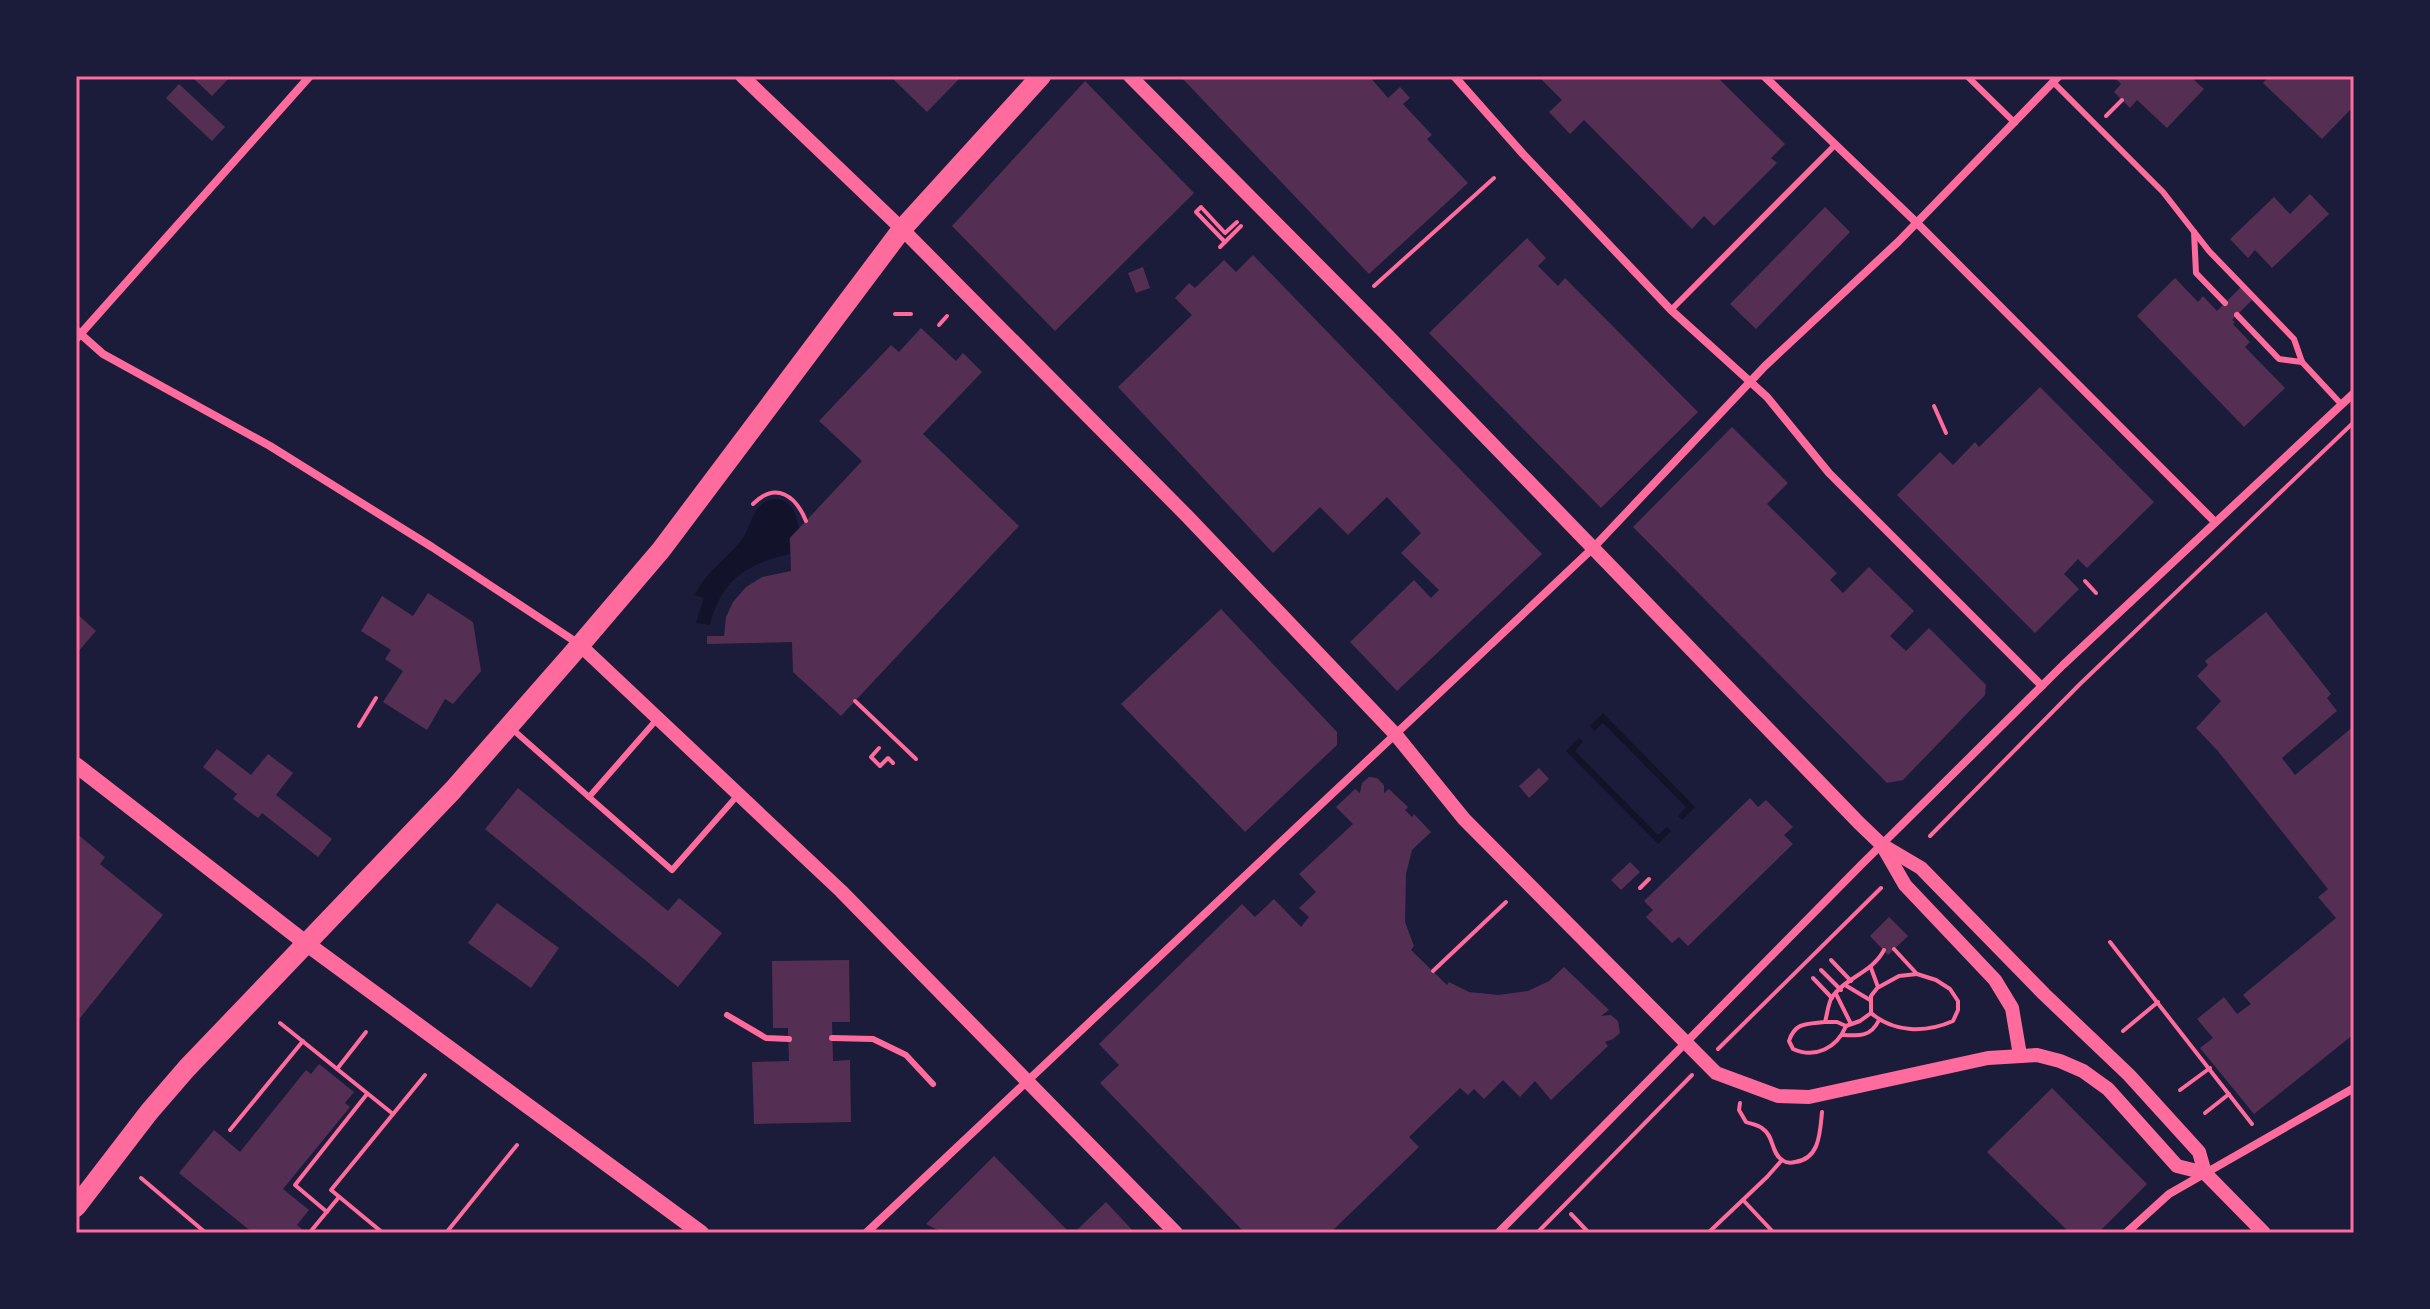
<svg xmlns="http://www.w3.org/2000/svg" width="2430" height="1309" viewBox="0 0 2430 1309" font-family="Ubuntu,sans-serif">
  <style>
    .water { fill: #12122b }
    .building { fill: #542f53 }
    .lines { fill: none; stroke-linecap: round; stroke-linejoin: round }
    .path { stroke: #ff6b9d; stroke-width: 4 }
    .service { stroke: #ff6b9d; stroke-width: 6 }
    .minor { stroke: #ff6b9d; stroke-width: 8 }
    .tertiary { stroke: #ff6b9d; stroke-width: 14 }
    .secondary { stroke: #ff6b9d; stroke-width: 16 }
    .primary { stroke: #ff6b9d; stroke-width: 20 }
    .neatline { fill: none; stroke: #ff6b9d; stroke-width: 3 }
  </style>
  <rect width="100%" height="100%" fill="#1b1b3a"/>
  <g class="water">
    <path d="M775 499C793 501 795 512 799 528L789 538 790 554C747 563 720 581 710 625L696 623 704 598 695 595C706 572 725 560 741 541 749 531 750 518 758 508 763 502 768 501 775 499Z"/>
    <polygon points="1603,713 1695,807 1682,820 1678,816 1686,807 1603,723 1594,731 1590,726"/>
    <polygon points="1579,738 1583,741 1575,751 1658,835 1667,827 1671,831 1658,844 1566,751"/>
  </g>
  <g class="building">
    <polygon points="191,76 231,76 212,96"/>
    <polygon points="890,76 962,76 927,112"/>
    <polygon points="1180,76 1369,76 1388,98 1400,87 1410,98 1403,104 1432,135 1427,139 1468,183 1369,274"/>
    <polygon points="1538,76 1716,76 1785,144 1771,158 1777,163 1714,226 1704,216 1692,229 1584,120 1570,134 1549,112 1562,100"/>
    <polygon points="2113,76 2190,76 2204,89 2167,128 2137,100 2130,108 2114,92 2121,84"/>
    <polygon points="2270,76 2354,76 2354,106 2322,139 2263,83"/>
    <polygon points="1085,81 1194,193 1055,331 952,226"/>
    <polygon points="179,84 225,127 212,141 166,98"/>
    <polygon points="2310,194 2329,214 2272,268 2255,250 2248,258 2230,239 2274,197 2290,214"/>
    <polygon points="1825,207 1850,232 1756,329 1730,304"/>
    <polygon points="1527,238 1546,258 1538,266 1558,286 1565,278 1698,412 1601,508 1429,333"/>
    <polygon points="1253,255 1542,554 1397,691 1350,642 1414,580 1431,598 1439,590 1401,553 1421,533 1387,497 1348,535 1320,507 1273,553 1118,387 1192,315 1175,298 1189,283 1195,288 1224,260 1236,272"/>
    <polygon points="1143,267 1150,288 1136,293 1128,273"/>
    <polygon points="2175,278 2198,302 2203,296 2217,311 2241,287 2252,300 2232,320 2235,322 2233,324 2250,342 2245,347 2285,388 2244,427 2137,316"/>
    <polygon points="921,328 956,361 963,353 982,372 923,434 1019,526 841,716 793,672 792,642 707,644 707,636 724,636 726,617 733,602 746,587 762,577 791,571 790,538 862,461 819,421 891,345 899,352"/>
    <polygon points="2040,387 2154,502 2087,568 2078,559 2064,574 2079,589 2035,633 1897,495 1940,452 1953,465 1975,442 1979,447"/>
    <polygon points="1732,427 1788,483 1767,504 1837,573 1830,580 1843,593 1869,567 1914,611 1890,636 1906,651 1929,628 1986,685 1985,695 1903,780 1887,783 1633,527"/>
    <polygon points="428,593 473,622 481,671 453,704 445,699 427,730 383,702 403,671 385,659 391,650 361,631 382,596 413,616"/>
    <polygon points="1221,609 1337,732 1337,745 1245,832 1121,704"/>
    <polygon points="2266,612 2331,694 2327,698 2337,711 2282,758 2295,775 2354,726 2354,1034 2254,1114 2200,1048 2213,1038 2197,1019 2224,997 2237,1014 2251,1004 2243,995 2336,918 2318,897 2328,889 2217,750 2196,728 2221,701 2197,676 2208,665 2205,661"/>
    <polygon points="76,613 96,631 76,654"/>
    <polygon points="217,749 251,775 268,754 293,773 276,795 332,839 318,857 262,813 258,818 233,799 237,794 203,767"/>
    <polygon points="1539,768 1549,779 1529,798 1519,786"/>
    <polygon points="1369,777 1377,778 1384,785 1384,793 1389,789 1408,807 1405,810 1412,817 1414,814 1431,832 1412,850 1406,874 1405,922 1414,946 1411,950 1447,985 1449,982 1469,992 1498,995 1528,991 1549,981 1564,967 1609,1010 1601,1016 1611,1015 1618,1021 1620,1033 1613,1039 1605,1042 1608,1046 1551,1100 1535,1081 1520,1097 1503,1080 1484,1099 1474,1089 1468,1095 1460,1088 1409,1137 1419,1147 1330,1233 1245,1233 1100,1083 1119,1065 1099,1044 1242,904 1255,917 1274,899 1301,927 1309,917 1299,908 1316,892 1299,874 1353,824 1336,807 1355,789 1360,793 1362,783"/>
    <polygon points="518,788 668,911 679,898 722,933 678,987 485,829"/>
    <polygon points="1750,798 1758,807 1766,800 1793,827 1784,835 1793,844 1688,946 1679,937 1672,943 1646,917 1653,910 1644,901"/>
    <polygon points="76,833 105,857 100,864 163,915 76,1023"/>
    <polygon points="1630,862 1640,872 1621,890 1611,880"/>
    <polygon points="497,903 559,948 531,988 468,943"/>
    <polygon points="1889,917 1908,936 1888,955 1870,936"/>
    <polygon points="849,960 850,1022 832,1022 833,1061 850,1060 851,1122 754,1124 752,1062 789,1061 788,1028 773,1028 772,961"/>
    <polygon points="319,1064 354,1092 345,1103 350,1107 283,1189 309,1210 297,1225 306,1233 253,1233 179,1173 214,1130 240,1152 306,1070 311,1074"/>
    <polygon points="2052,1088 2147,1184 2098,1233 2070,1233 1987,1152"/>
    <polygon points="994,1156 1070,1233 944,1233 926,1224"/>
    <polygon points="1106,1202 1135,1233 1079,1233 1077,1230"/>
  </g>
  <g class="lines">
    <g class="path">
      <polyline points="2106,116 2122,100"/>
      <polyline points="1225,242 1241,226"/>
      <polyline points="1220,247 1225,242 1196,212 1201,207 1225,233 1237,222"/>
      <polyline points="1374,286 1494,178"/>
      <polyline points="895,314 911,314"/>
      <polyline points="939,325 947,316"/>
      <polyline points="1934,406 1946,433"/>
      <path d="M753 504C776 481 796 496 806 521"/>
      <polyline points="2085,581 2096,593"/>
      <polyline points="855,701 916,759"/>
      <polyline points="359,726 376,698"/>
      <polyline points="879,748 871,757 880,766 888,758 893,763"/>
      <polyline points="1930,836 2080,684 2354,422"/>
      <polyline points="1640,888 1649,879"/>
      <polyline points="2110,942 2252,1124"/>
      <polyline points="1831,960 1851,981"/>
      <polyline points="1821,970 1841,990"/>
      <polyline points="1433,971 1506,902"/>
      <polyline points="1813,978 1832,998"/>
      <polyline points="1845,985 1870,1000"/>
      <polyline points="1879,987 1899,976 1917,974"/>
      <polyline points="1836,994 1851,1024"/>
      <path d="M1871 1013C1894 1033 1926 1033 1953 1021L1958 1010V1001L1950 989 1936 980 1917 974 1894 949"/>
      <polyline points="1825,1022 1837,1022 1846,1026 1860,1021 1871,1013 1871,996 1878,987 1871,968"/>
      <polyline points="280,1023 393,1114"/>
      <path d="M1846 1026C1837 1048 1815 1059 1793 1049L1789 1041C1795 1022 1807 1024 1825 1022 1827 1015 1828 1004 1832 997 1846 977 1872 973 1884 950"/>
      <polyline points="2123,1031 2158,1002"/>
      <path d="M1842 1035C1859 1036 1871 1037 1879 1020"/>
      <polyline points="1718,1049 1881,888"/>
      <polyline points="337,1069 366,1032"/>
      <polyline points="2180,1090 2210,1068"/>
      <path d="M1740 1103 1739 1110 1746 1122C1751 1124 1759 1125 1763 1129 1774 1136 1771 1153 1782 1160 1786 1163 1791 1163 1795 1162 1820 1159 1820 1132 1822 1112"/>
      <polyline points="2205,1113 2229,1094"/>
      <polyline points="230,1130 303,1041"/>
      <polyline points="141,1178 206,1233"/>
      <polyline points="1743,1200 1774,1233"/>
      <polyline points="327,1212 295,1185 367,1094"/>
      <polyline points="1571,1214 1589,1233"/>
      <polyline points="311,1231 339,1197"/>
      <polyline points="383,1233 331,1190 425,1075"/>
      <polyline points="446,1233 517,1145"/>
      <polyline points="1537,1233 1692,1075"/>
      <polyline points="1708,1233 1767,1177 1782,1160"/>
    </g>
    <g class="service">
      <polyline points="1967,76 2015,123"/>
      <polyline points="2053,82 2163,192 2209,251 2294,339 2302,362 2342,405"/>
      <polyline points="2194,232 2196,273 2225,303"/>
      <polyline points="1671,310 1835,145"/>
      <polyline points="2237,315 2279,359 2302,362"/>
      <polyline points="658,718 589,797 672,870 737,796"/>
      <polyline points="511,728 589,797"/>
      <polyline points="727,1015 766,1038 789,1039"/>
      <polyline points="832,1038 873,1039 906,1055 933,1084"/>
    </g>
    <g class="minor">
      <polyline points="1454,76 1523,154 1671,310 1767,397 1829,473 2042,686"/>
      <polyline points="1764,76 1917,223 2215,522"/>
      <polyline points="76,330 103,354 270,446 432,547 579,644"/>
      <polyline points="76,339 310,76"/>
      <polyline points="866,1233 1593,548 1765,366 1898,242 2059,76"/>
      <polyline points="1498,1233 1861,865 2063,665 2354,393"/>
      <polyline points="2126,1233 2169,1194 2354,1088"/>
    </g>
    <g class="tertiary">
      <polyline points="742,76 902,229 1187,516 1396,735 1464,819 1716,1073 1778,1096 1809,1097 1988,1058 2037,1055 2060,1061 2083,1071 2108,1089 2177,1166 2205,1173"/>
      <polyline points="1130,76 1386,334 1859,823 1882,845 1921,868 2044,994 2129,1075 2199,1152 2205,1173 2264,1233"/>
      <polyline points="580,645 841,891 1176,1233"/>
      <polyline points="1882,845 1905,885 1995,980 2012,1008 2020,1055"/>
    </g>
    <polyline class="secondary" points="76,765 307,944 701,1233"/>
    <polyline class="primary" points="76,1207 149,1112 187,1068 453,790 580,645 661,550 902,229 1041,76"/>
  </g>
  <rect width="2430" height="1309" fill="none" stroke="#1b1b3a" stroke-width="156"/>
  <rect x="78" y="78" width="2274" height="1153" class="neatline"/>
</svg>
